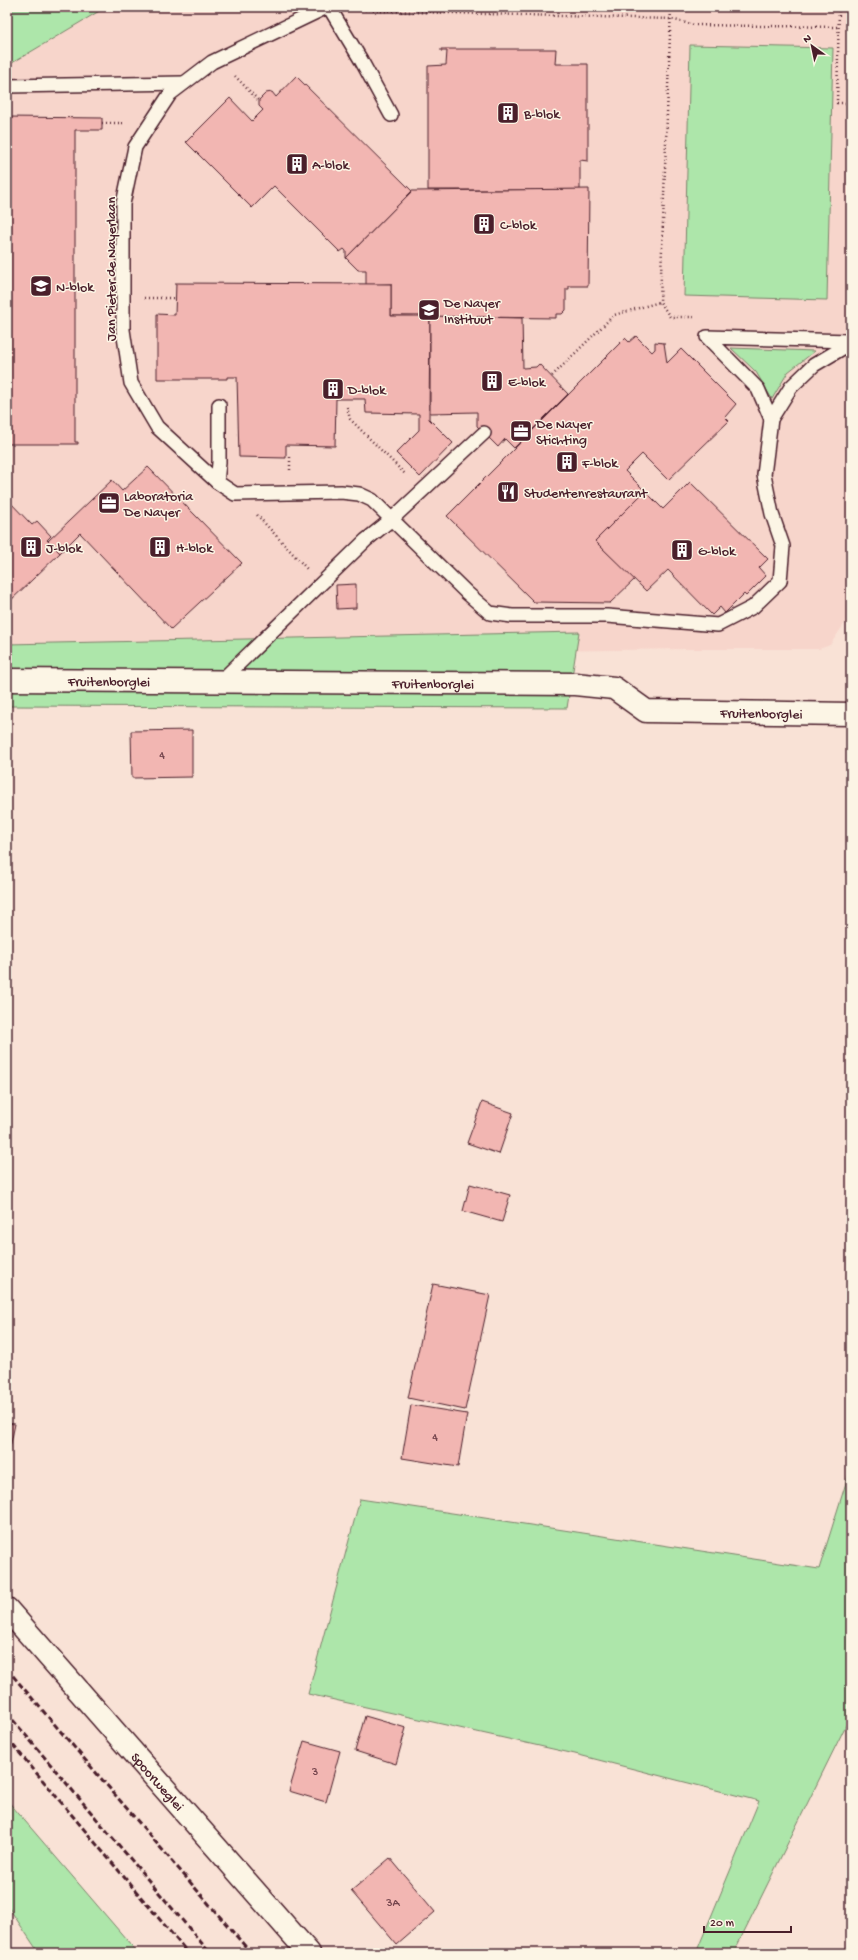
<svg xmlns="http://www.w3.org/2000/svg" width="858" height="1960" viewBox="0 0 858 1960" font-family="'Gochi Hand',sans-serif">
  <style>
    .built { fill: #f7d5cb }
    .green { fill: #ade6aa; stroke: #7c826a }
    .building { fill: #f2b6b2; stroke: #4a1f2b }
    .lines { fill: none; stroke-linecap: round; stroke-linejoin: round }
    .service-casing { stroke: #4a1f2b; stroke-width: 16 }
    .minor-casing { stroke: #4a1f2b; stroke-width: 25 }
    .path { stroke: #4a1f2b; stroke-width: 2.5; stroke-dasharray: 1 3; stroke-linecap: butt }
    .service { stroke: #fcf5e5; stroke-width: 13 }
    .minor { stroke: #fcf5e5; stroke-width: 22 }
    .rail { stroke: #4a1f2b; stroke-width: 3; stroke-dasharray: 6 3; stroke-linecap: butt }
    .labels { text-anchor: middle; stroke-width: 3; stroke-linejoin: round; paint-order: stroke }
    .number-label { font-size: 12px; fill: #74454d }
    .poi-label { font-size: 14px; fill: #4a1f2b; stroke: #fcf5e5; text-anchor: start }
    .street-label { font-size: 14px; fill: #4a1f2b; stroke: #fcf5e5 }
  </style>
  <rect width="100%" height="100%" fill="#f9e2d6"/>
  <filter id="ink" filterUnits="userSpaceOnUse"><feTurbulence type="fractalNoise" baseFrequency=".025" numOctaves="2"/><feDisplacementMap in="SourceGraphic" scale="8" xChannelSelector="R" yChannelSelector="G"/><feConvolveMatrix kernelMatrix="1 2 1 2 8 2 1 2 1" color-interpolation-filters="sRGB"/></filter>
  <g filter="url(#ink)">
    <polygon class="built" points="7,7 851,7 851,614 830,645 819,649 688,649 543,651 79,643 7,644"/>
    <g class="green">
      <polygon points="7,7 86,7 101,10 7,66"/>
      <polygon points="690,45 833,48 827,300 684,296"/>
      <polygon points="731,348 815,351 788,372 772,399 756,372"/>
      <polygon points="579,632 567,708 7,706 7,644"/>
      <polygon points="850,1470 851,1715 736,1948 740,1953 696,1953 759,1801 575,1754 308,1694 360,1499 819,1569"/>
      <polygon points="7,1800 138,1953 39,1953 7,1905"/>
    </g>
    <g class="building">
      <polygon points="441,49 556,49 555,64 588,64 588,161 580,160 580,190 428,190 428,66 446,65 447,51 441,51"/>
      <polygon points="296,76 412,191 346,258 346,251 344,249 340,252 274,186 252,208 186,142 230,98 252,121 263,110 259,106 259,100 266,93 272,92 276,97"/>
      <polygon points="7,117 102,118 102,130 75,130 75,442 78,442 78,444 7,444"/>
      <polygon points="589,189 588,286 569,286 569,289 566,289 566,310 562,314 556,314 556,318 391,316 391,284 366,285 366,270 358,270 346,258 412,191"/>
      <polygon points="176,283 391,284 391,316 430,316 429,419 453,443 420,477 396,453 419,430 419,414 366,413 365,399 336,399 335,446 286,445 286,458 239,457 237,377 227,377 227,379 157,379 157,314 175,315"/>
      <polygon points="430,316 522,318 523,368 536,367 539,364 568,394 514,448 505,439 498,447 477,426 477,412 430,413"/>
      <polygon points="636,336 652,352 655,349 655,342 664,343 667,363 681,349 736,404 725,417 729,421 668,480 642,454 625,471 645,491 595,541 635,579 610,603 534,602 447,516 625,338 629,342"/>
      <polygon points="148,467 242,563 171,629 80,533 60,553 48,541 112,480 122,491"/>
      <polygon points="690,482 768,559 759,568 766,576 746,596 744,594 725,613 720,607 712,615 668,570 646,591 595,541 645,491 663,509"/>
      <polygon points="7,499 32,525 37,521 51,536 47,540 60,553 7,604"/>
      <polygon points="356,584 356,608 337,609 336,585"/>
      <polygon points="192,730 192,777 132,778 131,731"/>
      <polygon points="482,1102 513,1113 499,1154 467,1143"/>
      <polygon points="470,1184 510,1195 502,1222 463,1211"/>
      <polygon points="433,1284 490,1295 465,1410 408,1398"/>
      <polygon points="411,1405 467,1414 458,1467 402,1458"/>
      <polygon points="7,1423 15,1424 7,1462"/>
      <polygon points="365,1716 406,1728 396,1764 355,1751"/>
      <polygon points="304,1741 340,1751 326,1802 289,1791"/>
      <polygon points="390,1858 435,1912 397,1945 351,1891"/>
    </g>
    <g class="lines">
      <g class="service-casing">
        <g id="service">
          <polyline points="329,7 361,60 391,115"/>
          <polyline points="7,86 184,83"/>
          <polyline points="219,405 219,463 217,482 235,494 341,492 359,494 372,500 467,593 490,613 512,616 607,616 718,625 753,607 780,581 783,546 772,514 764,475 771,419 791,387 814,365 851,343"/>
          <polyline points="771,419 758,389 707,337 851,341"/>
          <polyline points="217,482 157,427 131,383 123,330 123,204 135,147 170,94 212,62 327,7"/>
          <polyline points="222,680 366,540 392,519 484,433"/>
        </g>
      </g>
      <g class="minor-casing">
        <g id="minor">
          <path id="s1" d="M7 680 575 684 614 688 646 711 851 714"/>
          <path id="s2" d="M7 1609 309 1953"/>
        </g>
      </g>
      <g class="path">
        <polyline points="671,7 660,302 670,317 696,317"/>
        <polyline points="839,7 837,103 851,103"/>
        <polyline points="357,9 376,11 671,19 694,25 839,27"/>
        <polyline points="235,76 258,100"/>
        <polyline points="102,123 124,123"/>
        <polyline points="144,298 173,298"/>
        <polyline points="552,376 614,315 660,302"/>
        <polyline points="347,407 350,419 406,475"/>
        <polyline points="290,457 290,472"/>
        <polyline points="257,515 307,569"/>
      </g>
      <use href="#service" class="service"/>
      <use href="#minor" class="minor"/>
      <g class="rail">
        <polyline points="7,1669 251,1953"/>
        <polyline points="7,1713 210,1953"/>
        <polyline points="7,1738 188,1953"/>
      </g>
    </g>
  </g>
  <defs>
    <g id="building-square" transform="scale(1.15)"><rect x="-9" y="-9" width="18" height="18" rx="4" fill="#4a1f2b" stroke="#fcf5e5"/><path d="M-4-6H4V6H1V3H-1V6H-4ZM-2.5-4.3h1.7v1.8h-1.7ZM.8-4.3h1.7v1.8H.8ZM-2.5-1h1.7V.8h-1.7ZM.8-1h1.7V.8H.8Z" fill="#fff"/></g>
    <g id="university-square" transform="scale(1.15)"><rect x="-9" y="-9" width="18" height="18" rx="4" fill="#4a1f2b" stroke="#fcf5e5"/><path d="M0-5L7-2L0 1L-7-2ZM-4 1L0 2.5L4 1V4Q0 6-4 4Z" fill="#fff"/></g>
    <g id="office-square" transform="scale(1.15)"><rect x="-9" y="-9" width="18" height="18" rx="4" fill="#4a1f2b" stroke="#fcf5e5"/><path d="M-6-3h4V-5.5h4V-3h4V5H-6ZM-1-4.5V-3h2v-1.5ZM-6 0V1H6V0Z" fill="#fff"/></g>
    <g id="restaurant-square" transform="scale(1.15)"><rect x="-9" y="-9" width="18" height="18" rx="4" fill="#4a1f2b" stroke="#fcf5e5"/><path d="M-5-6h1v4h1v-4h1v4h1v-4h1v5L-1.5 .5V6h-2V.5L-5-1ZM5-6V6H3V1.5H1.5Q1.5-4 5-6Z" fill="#fff"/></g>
  </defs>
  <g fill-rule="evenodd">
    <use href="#building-square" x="508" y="113"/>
    <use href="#building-square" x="297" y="164"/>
    <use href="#building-square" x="484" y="224"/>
    <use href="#university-square" x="41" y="286"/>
    <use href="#university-square" x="429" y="310"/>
    <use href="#building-square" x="492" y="381"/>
    <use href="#building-square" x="333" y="389"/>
    <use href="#office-square" x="521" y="431"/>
    <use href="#building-square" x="567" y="462"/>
    <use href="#restaurant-square" x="508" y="492"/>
    <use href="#office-square" x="109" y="503"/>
    <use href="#building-square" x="31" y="547"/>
    <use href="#building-square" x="160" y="547"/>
    <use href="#building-square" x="682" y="550"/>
  </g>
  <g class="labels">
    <g class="number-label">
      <text x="162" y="758">4</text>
      <text x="435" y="1440">4</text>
      <text x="315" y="1775">3</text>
      <text x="393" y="1906">3A</text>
    </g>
    <g class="poi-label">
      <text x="524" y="118">B-blok</text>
      <text x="312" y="169">A-blok</text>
      <text x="500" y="229">C-blok</text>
      <text x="56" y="291">N-blok</text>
      <text x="444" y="307">De Nayer<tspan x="444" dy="16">Instituut</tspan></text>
      <text x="508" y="386">E-blok</text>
      <text x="348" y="394">D-blok</text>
      <text x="536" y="428">De Nayer<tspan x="536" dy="16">Stichting</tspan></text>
      <text x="582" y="467">F-blok</text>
      <text x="524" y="497">Studentenrestaurant</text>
      <text x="124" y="500">Laboratoria<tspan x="124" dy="16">De Nayer</tspan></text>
      <text x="46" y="552">J-blok</text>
      <text x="176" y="552">H-blok</text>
      <text x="698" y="555">G-blok</text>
    </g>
    <g class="street-label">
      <text transform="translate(110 269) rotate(-90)" y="5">Jan Pieter de Nayerlaan</text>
      <text dy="5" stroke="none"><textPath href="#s1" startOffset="102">Fruitenborglei</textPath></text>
      <text dy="5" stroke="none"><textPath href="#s1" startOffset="426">Fruitenborglei</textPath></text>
      <text dy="5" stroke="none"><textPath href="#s1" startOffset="762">Fruitenborglei</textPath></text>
      <text dy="5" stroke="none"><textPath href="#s2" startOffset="229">Spoorweglei</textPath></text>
    </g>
  </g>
  <rect width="858" height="1960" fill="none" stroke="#fcf5e5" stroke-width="24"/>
  <rect x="12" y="12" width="834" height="1936" fill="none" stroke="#4a1f2b" stroke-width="1.5" filter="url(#ink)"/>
  <g transform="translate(812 46) rotate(327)" stroke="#fcf5e5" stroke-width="3" paint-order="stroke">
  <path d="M0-3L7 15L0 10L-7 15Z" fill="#4a1f2b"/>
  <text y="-6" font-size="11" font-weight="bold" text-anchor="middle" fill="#4a1f2b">N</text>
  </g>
  <path d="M704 1926v6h87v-6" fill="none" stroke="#4a1f2b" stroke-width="2"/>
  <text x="710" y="1926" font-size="12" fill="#4a1f2b" stroke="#fcf5e5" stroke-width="3" paint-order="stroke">20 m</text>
</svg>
